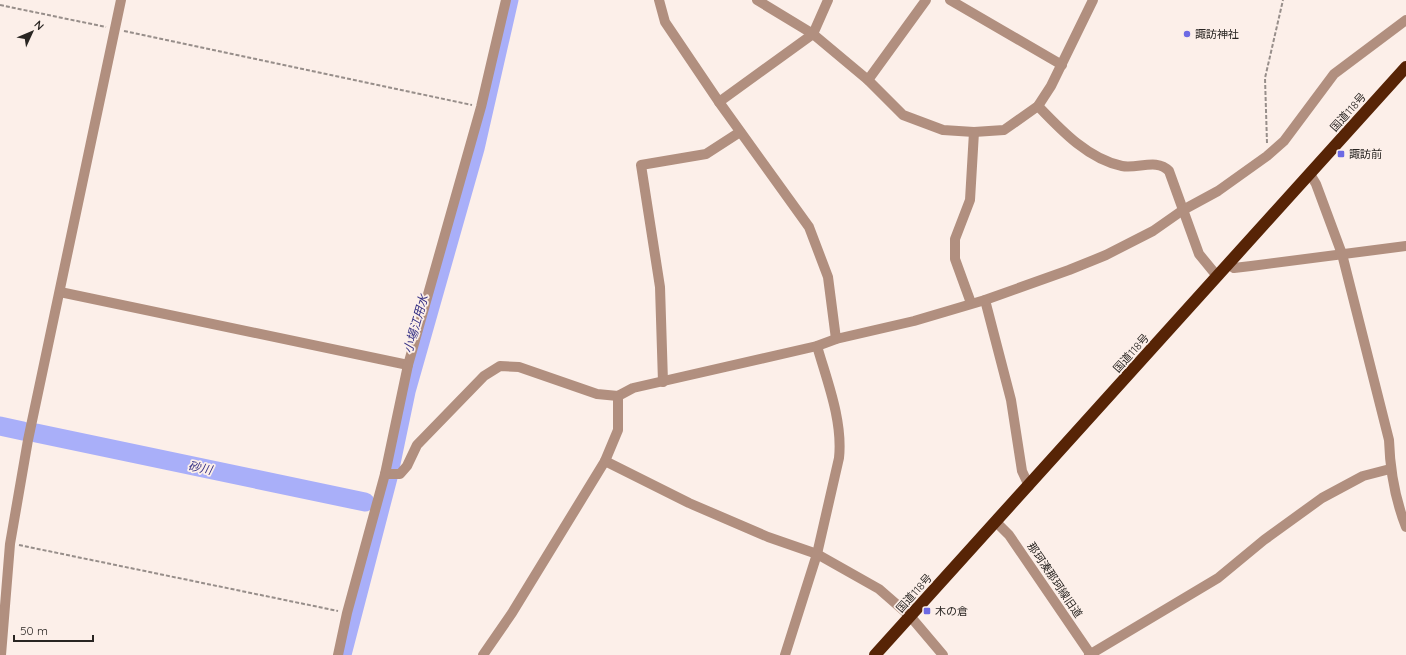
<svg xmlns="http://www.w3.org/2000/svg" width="1406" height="655" viewBox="0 0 1406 655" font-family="Quicksand,'Noto Sans JP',sans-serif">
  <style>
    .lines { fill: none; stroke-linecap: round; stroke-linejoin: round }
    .canal { stroke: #a9aff9; stroke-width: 11 }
    .river { stroke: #a9aff9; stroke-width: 19 }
    .path { stroke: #978e8a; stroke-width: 2; stroke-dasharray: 4 2; stroke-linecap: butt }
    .minor { stroke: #b18f7f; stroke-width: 10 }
    .highway { stroke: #572406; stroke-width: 12 }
    .poi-dot { fill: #6d6ae4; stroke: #fcefe9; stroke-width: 1.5 }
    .labels { text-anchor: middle; stroke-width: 3.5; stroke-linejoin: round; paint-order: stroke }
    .poi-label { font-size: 11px; fill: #292522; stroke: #fcefe9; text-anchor: start }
    .street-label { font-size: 11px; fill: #292522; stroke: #fcefe9 }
    .water-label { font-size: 12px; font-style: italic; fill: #363185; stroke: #fcefe9 }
  </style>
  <rect width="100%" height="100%" fill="#fcefe9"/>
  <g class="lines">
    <polyline class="canal" points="346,655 392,478 410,392 479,149 513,0"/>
    <g class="river">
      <polyline points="0,426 23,431"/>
      <polyline points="36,433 365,502"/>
    </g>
    <g class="path">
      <polyline points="0,5 106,27"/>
      <polyline points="124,31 472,105"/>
      <polyline points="1267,143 1265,78 1283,0"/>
      <polyline points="19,545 338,611"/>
    </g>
    <g class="minor">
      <polyline points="659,0 665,22 719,102 809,227 828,277 836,339"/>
      <polyline points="757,0 813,34 868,80 903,115 943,130 974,132 1004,130 1038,106 1051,86 1093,0"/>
      <polyline points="950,0 1062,65"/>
      <polyline points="868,80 926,0"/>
      <polyline points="719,102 813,34 828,0"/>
      <path d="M1038 106C1061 130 1088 159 1122 166 1138 169 1157 158 1169 171L1199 254 1217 276"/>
      <path d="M1310 174 1316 184 1342 254 1389 440C1390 470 1395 499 1406 527"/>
      <polyline points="1228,264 1234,268 1251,266 1406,246"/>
      <polyline points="60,292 408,365"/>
      <polyline points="985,300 1011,400 1022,471 1029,486"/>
      <polyline points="971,303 955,259 955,239 970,200 974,132"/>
      <polyline points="663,382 660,287 641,165 706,154 740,132"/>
      <polyline points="605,461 689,503 768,537 817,554 879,589 910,616 943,655"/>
      <polyline points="385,474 400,474 407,466 417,445 484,376 500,366 519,367 597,394 618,396 633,388 817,346 836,339 914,321 985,300 1069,270 1106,255 1153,231 1183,210 1218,191 1267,156 1284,141 1334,74 1406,20"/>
      <polyline points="996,522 1009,535 1091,655"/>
      <polyline points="1,655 10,544 28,440 121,0"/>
      <polyline points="338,655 347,613 385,474 408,365 481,107 506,0"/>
      <polyline points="483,655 512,613 605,461 618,430 618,396"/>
      <path d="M785 655 817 554 839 458C843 421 827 381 817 346"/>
      <polyline points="1089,655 1218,578 1264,540 1322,498 1363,476 1390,469"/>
    </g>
    <polyline class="highway" points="875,655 1406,67"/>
  </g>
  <g class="poi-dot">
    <circle cx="1187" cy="34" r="4"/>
    <rect x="1337" y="150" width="8" height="8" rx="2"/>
    <rect x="923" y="607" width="8" height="8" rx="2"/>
  </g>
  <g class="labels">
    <g class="poi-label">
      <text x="1195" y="38">諏訪神社</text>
      <text x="1349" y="158">諏訪前</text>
      <text x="935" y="615">木の倉</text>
    </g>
    <g class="street-label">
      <text transform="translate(1348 112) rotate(-48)" y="4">国道118号</text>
      <text transform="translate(1131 353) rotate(-48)" y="4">国道118号</text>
      <text transform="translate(1055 580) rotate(56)" y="4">那珂湊那珂線旧道</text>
      <text transform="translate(914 593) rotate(-48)" y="4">国道118号</text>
    </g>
    <g class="water-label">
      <text transform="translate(416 324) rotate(-74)" y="4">小場江用水</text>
      <text transform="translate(200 468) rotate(12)" y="4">砂川</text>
    </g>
  </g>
  <g transform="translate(32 32) rotate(46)" stroke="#fcefe9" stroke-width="3" paint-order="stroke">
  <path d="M0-3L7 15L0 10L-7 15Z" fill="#292522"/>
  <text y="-6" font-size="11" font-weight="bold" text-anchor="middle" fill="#292522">N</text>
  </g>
  <path d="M14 635v6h79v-6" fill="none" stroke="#292522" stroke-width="2"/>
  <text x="20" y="635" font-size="12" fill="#292522" stroke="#fcefe9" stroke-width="3" paint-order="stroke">50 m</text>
</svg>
